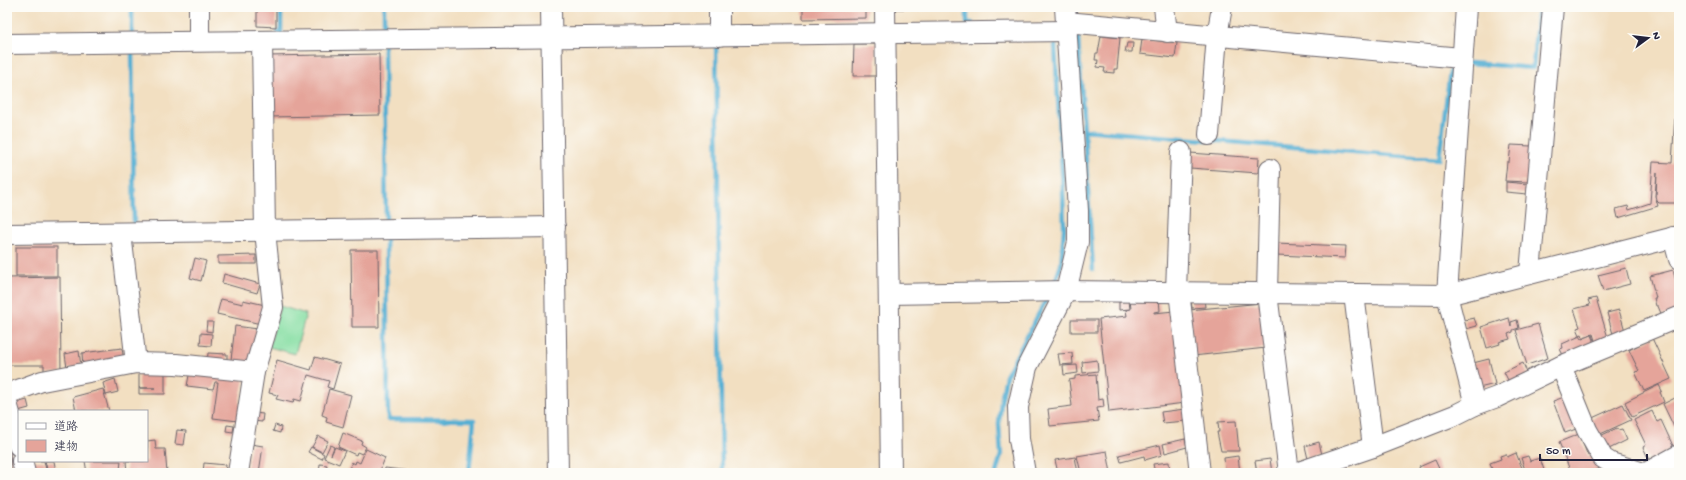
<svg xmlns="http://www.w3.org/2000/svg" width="1686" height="480" viewBox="0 0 1686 480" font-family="'Gochi Hand','Klee One',sans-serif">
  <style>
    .green { fill: #85dea3; stroke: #54806f }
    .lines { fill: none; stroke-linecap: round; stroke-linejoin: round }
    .stream { stroke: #55afd3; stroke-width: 4.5 }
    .building { fill: #e5a49a }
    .minor-casing { stroke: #6b646a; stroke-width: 22 }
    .minor { stroke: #fff; stroke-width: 20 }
  </style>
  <rect width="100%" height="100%" fill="#fdfcf7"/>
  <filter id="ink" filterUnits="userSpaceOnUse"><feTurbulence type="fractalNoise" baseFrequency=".025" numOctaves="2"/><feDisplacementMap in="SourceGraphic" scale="8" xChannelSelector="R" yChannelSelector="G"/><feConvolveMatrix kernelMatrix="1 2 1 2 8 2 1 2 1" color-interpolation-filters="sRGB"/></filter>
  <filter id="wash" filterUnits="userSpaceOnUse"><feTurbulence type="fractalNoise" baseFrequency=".012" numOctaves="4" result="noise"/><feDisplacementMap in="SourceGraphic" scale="16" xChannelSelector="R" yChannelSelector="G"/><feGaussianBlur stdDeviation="0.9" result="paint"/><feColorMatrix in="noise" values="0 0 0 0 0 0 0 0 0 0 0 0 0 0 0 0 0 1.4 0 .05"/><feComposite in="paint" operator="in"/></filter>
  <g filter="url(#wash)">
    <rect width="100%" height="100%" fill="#f2dfc1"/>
    <polygon class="green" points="280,306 306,314 295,354 269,347"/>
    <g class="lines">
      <g class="stream">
        <polyline points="132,7 132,37"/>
        <polyline points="384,7 384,34"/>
        <polyline points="967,7 967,23 972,23"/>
        <polyline points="1076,7 1077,11"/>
        <polyline points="278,32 281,32 281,7"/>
        <polyline points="1078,38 1084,130 1439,159 1450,71 1455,68"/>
        <polyline points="716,43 722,473"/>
        <polyline points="384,45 386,224"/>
        <polyline points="132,48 134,225"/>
        <polyline points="1469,63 1533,68 1538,7"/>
        <polyline points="1084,130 1093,269"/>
        <polyline points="386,234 388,419 474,420 469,473"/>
        <polyline points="1054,285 1061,265 1064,229 1063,190 1055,45"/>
        <polyline points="996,473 1001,455 999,424 1001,402 1006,376 1048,296"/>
      </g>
    </g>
    <g id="blocks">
      <g class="building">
        <polygon points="803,7 866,7 866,18 803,19"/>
        <rect x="891" y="7" width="27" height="2"/>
        <polygon points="257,8 276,9 276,27 257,26"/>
        <polygon points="1101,36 1120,38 1117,69 1114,69 1114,73 1104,72 1105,68 1097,67 1098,60 1095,60 1096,53 1098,53"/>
        <polygon points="1142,39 1177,43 1175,58 1140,54"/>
        <polygon points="1127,43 1133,43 1132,52 1125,52"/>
        <polygon points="854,44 876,44 876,76 853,76"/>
        <polygon points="379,54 380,115 269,117 267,56"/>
        <polygon points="1676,99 1679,99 1679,192 1677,203 1659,203 1657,201 1656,196 1657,173 1655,196 1658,206 1618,218 1616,209 1628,206 1629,210 1650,203 1653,162 1672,163"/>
        <polygon points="1511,145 1531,146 1528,182 1505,181 1507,162 1509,162"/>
        <polygon points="1190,153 1259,158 1258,173 1190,168"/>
        <polygon points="1506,182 1528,184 1527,194 1506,192"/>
        <polygon points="1276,243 1346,246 1345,258 1276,255"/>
        <rect x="16" y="247" width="41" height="29"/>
        <polygon points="351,250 378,250 379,327 352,327"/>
        <polygon points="256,255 256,264 218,264 218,256"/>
        <polygon points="195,258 206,261 201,281 190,278"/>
        <polygon points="1626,268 1630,284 1603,291 1598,275"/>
        <polygon points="1673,270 1679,293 1679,311 1662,316 1658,306 1656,306 1654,298 1656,298 1650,276"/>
        <polygon points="224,274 260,284 257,293 222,283"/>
        <polygon points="60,277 61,373 44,373 44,365 8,365 7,278"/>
        <polygon points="1596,298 1609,341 1596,344 1593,334 1583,337 1582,334 1580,335 1577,328 1580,327 1574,309 1590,305 1588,300"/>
        <polygon points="221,299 243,304 243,300 265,305 261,324 217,314"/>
        <polygon points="1159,299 1160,311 1154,312 1154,313 1174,311 1185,403 1109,412 1099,319 1127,316 1126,310 1131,309 1130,300"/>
        <polygon points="1204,299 1205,307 1192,308 1191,300"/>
        <polygon points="1129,301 1130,309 1119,310 1119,302"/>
        <polygon points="1262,303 1266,348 1193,356 1189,310"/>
        <polygon points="1619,310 1625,331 1613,334 1607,313"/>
        <polygon points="1474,318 1477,326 1466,329 1464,320"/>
        <polygon points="1509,318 1511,326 1511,322 1517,320 1519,328 1513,330 1513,332 1508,334 1510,339 1499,342 1500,344 1487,348 1481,327"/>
        <rect x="1071" y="320" width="26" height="12"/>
        <polygon points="207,322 213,322 212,332 206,331"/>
        <polygon points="1538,324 1548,358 1527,365 1516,330"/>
        <polygon points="235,326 258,329 254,363 231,360"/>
        <polygon points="201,333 212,334 211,346 200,345"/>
        <polygon points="1592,335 1596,345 1565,359 1560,349 1563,348 1562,344 1580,336 1582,339"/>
        <polygon points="1652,338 1671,379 1644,391 1635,372 1639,371 1629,350"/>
        <polygon points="122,348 124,362 83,366 82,353"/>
        <polygon points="79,351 81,366 67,368 65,354"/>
        <polygon points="208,353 227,354 227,364 207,363"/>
        <polygon points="1072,353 1073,364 1060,365 1058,354"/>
        <polygon points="315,357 340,364 333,389 327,387 329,381 308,375 301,401 294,399 293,403 276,399 278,395 269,393 277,360 311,370"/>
        <polygon points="1489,359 1495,384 1479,388 1473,363"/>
        <polygon points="1097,360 1098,371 1083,373 1082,362"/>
        <polygon points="1523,363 1528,375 1510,384 1504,372"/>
        <polygon points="1077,365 1078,373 1064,375 1063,366"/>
        <polygon points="190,370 244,380 239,403 241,403 238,421 213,418 218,382 215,382 213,389 187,386"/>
        <polygon points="139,373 165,373 165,394 139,394 139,388 155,388 139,388"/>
        <polygon points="1096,374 1098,400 1103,399 1104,407 1097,408 1099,421 1050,426 1048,409 1072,406 1069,380 1075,379 1075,376"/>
        <polygon points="115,379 118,392 106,395 103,383"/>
        <polygon points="1659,385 1662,391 1660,392 1664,402 1632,417 1625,402"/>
        <polygon points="103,389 109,411 76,411 73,397"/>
        <polygon points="329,389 351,395 343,427 326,422 327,417 322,415"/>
        <polygon points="1567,396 1579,428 1565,433 1553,401"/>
        <polygon points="1679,396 1679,425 1674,427 1663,404"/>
        <polygon points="27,400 29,408 18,411 16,403"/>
        <polygon points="1623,404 1631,420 1596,436 1588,420"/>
        <polygon points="1185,409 1186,421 1163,423 1161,412"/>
        <polygon points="1652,411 1657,422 1661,420 1674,448 1649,460 1643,447 1646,445 1634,420"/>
        <polygon points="254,413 263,414 262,422 253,421"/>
        <polygon points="1236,421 1239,451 1221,451 1217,432 1219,432 1218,422"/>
        <polygon points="227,425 234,426 233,432 226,431"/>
        <polygon points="275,425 281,427 280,433 273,431"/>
        <polygon points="1617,428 1618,430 1622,429 1627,440 1605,451 1598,437"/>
        <polygon points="177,430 186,431 184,445 175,444"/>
        <polygon points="343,433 362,441 361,444 366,447 362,454 357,452 356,455 338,447"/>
        <polygon points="1579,434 1588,456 1593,454 1599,469 1588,473 1571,473 1559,442"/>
        <polygon points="318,436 328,441 322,452 312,447"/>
        <polygon points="1185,439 1187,447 1165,453 1163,444"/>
        <polygon points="155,440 156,449 165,449 167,473 127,473 126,461 147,461 147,441"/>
        <polygon points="1319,442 1322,455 1308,459 1305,446"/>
        <polygon points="251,444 263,446 259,473 246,473"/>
        <polygon points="330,445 334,447 331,455 335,447 345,451 339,464 324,458"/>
        <polygon points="1160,445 1162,455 1145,460 1144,456 1121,462 1119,455"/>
        <polygon points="7,447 10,447 11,473 7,473"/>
        <polygon points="311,447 324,454 322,459 308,452"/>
        <polygon points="366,449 385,458 379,473 347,473 352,462 355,464 356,461 360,463"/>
        <polygon points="1107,451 1111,473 1081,473 1077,456"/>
        <polygon points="1516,453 1524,473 1493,473 1490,463 1501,459 1500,456 1506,454 1507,457"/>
        <polygon points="1238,456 1240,473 1222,473 1222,470 1225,470 1224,458"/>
        <polygon points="1528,456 1530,461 1540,458 1545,473 1526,473 1521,458"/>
        <polygon points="1075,457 1078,473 1058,473 1055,460"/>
        <polygon points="1270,459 1272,473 1257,473 1255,461"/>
        <polygon points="1435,460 1441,473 1421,473 1419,467"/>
        <polygon points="29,461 44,461 47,473 29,473"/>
        <polygon points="45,461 54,461 56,472 48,473"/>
        <polygon points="85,461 121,461 120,470 110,473 87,473"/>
        <polygon points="1169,462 1170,473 1155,473 1153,464"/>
        <polygon points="204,463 226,465 225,473 203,473"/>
        <polygon points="320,464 327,465 325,473 319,472"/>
        <polygon points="385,468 410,471 410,473 384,473"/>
      </g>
    </g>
  </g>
  <g filter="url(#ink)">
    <use href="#blocks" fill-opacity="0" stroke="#6b646a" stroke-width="1"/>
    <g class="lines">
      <g class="minor-casing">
        <g id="minor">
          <polyline points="199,7 199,41"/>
          <polyline points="551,7 558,473"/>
          <polyline points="719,7 719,36"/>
          <polyline points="885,7 891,473"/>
          <polyline points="1164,7 1167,32"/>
          <polyline points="1466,7 1447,295 1475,405"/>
          <polyline points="1066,22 1461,58"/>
          <polyline points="7,44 1067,31"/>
          <polyline points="1209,135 1217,36 1222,7"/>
          <polyline points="1270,169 1267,293 1289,473"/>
          <polyline points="121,233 136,363"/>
          <polyline points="7,234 555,227"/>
          <polyline points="1673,237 1679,259"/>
          <polyline points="1530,273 1553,7"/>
          <polyline points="1176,291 1181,152"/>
          <polyline points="1179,291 1200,473"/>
          <polyline points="889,294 1066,291 1447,295 1679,236"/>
          <polyline points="1354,294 1373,447"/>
          <polyline points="1561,366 1587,430 1603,458 1611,463 1644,473"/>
          <polyline points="7,394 42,381 136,363 176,364 254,372"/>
          <polyline points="7,403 19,446"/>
          <polyline points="22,461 25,473"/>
          <polyline points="238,473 254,372 273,307 265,231 262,41"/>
          <polyline points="1025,473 1019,439 1018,407 1027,367 1066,291 1078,242 1078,211 1065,7"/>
          <polyline points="1296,473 1373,447 1455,415 1475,405 1497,397 1561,366 1679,317"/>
          <polyline points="1646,473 1679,455"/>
        </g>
      </g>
      <use href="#minor" class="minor"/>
    </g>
  </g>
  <rect width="1686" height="480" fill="none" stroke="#fdfcf7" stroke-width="24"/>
  <rect x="18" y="410" width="130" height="52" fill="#fdfcf7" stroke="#a5a5ac"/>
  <rect x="26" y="423" width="20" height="6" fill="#ffffff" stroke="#a5a5ac"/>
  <text x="54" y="430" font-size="12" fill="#22223b">道路</text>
  <rect x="26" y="440" width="20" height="12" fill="#e5a49a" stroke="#a5a5ac"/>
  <text x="54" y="450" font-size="12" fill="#22223b">建物</text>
  <g transform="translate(1648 38) rotate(75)" stroke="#fdfcf7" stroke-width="3" paint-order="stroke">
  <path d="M0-3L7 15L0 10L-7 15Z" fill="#22223b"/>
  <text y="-6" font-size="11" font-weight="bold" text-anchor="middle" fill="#22223b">N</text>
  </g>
  <path d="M1540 454v6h107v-6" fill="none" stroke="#22223b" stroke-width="2"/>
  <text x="1546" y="454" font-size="12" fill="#22223b" stroke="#fdfcf7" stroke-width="3" paint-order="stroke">50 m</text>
</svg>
